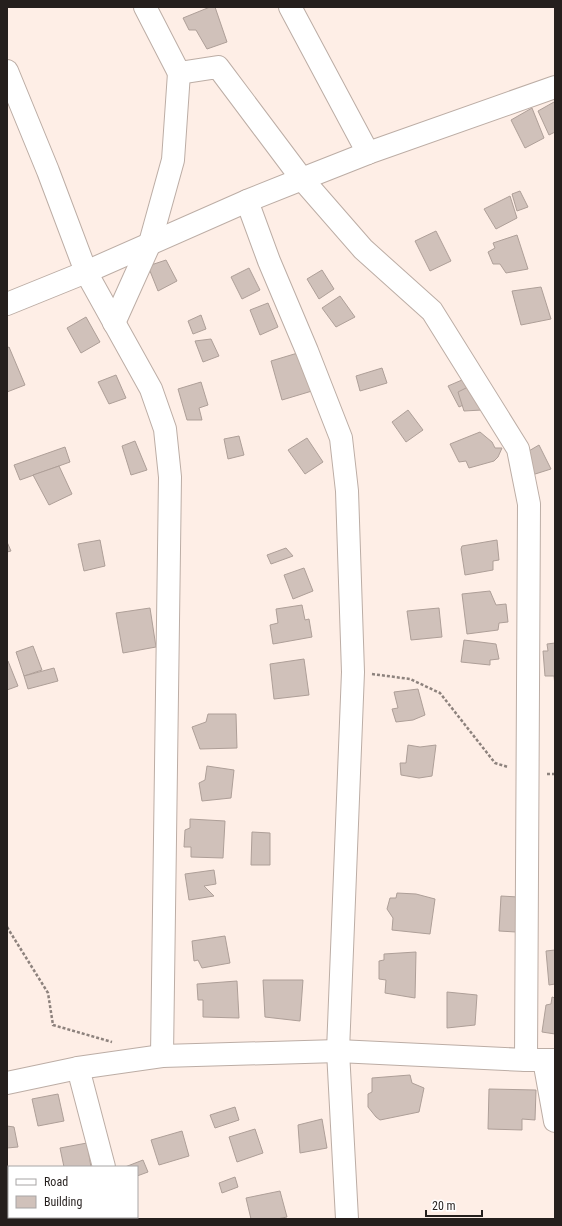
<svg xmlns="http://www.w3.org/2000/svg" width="562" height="1226" viewBox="0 0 562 1226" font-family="'Roboto Condensed',sans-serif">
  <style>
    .building { fill: #d0c1ba; stroke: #ae9f98 }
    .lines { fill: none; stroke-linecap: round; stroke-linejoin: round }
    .minor-casing { stroke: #bcada5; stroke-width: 24 }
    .path { stroke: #8d827d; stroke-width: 2.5; stroke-dasharray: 3 2; stroke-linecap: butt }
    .minor { stroke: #fff; stroke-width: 22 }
  </style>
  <rect width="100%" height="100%" fill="#feeee6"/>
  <g class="building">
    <polygon points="210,7 215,7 227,42 207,49 196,30 189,30 183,18"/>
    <polygon points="554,102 555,104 555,132 549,135 538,111"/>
    <polygon points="532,108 544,138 525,148 511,120"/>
    <polygon points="520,191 528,207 517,211 512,194"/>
    <polygon points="510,196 517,218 496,229 484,209"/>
    <polygon points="436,231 451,261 430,271 415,241"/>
    <polygon points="517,235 528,269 506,273 500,264 493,264 488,252 495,248 493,243"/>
    <polygon points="166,260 177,281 158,291 148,266"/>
    <polygon points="249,268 260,290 242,299 231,277"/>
    <polygon points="322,270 334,289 319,299 307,279"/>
    <polygon points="541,287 551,319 521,325 512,291"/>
    <polygon points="340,296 355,317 336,327 322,308"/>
    <polygon points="268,303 278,327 260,335 250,310"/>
    <polygon points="201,315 206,329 193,334 188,321"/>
    <polygon points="86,317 100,342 81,353 67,328"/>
    <polygon points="211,339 219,356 203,362 195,341"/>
    <polygon points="9,347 25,385 7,392 7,348"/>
    <polygon points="301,352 312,391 282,400 271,361"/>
    <polygon points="382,368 387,383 360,391 356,376"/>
    <polygon points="116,375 126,398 109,404 98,382"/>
    <polygon points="462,380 474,400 459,407 448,386"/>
    <polygon points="201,382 208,405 199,408 202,420 187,420 178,389"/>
    <polygon points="470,386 482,410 464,411 458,392"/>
    <polygon points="408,410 423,430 406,442 392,422"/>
    <polygon points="480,432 492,442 495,448 502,448 498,457 494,461 469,468 466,461 459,462 450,444"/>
    <polygon points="239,436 244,455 228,459 224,439"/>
    <polygon points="307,438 323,462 305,474 288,450"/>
    <polygon points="135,441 147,470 131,475 122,446"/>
    <polygon points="539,445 551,469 532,475 522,455"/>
    <polygon points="65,447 70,462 20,480 14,465"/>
    <polygon points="59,466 72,494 49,505 33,475"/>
    <polygon points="100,540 105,566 84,571 78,544"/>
    <polygon points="497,540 499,560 493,561 493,570 465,575 461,549 462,546"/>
    <polygon points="7,542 11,551 7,552"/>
    <polygon points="286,548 293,556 271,564 267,555"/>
    <polygon points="304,568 313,591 293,599 284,575"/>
    <polygon points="490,591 496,605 506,604 508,622 499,623 498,630 467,634 462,594"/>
    <polygon points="302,605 305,620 309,619 312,637 273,644 270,625 278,623 276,609"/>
    <polygon points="150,608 156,647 123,653 116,613"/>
    <polygon points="439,608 442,637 411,640 407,611"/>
    <polygon points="464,640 496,644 499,659 490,660 490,665 461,662"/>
    <polygon points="555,643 555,686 554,676 545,676 543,651 548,651 547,644"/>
    <polygon points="33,646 42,670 24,676 16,652"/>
    <polygon points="304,659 309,695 274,699 270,664"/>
    <polygon points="7,661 8,661 18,686 7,690"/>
    <polygon points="54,668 58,681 28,689 24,676"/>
    <polygon points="418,689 425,715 413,720 396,722 392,709 398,708 394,692"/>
    <polygon points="208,714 236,714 237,748 200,749 192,727 206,722"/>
    <polygon points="408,745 420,747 436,745 432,776 419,778 401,775 400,763 406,763"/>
    <polygon points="207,766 234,770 231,798 202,801 199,783 205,780"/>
    <polygon points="190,819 225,821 223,858 191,857 191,847 184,847 185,830 190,828"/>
    <polygon points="252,832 270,833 270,865 251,865"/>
    <polygon points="214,870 216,884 204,886 214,896 189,900 185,874"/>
    <polygon points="397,893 416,894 435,899 430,934 392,930 393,918 387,909 390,898 396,898"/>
    <polygon points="501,896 518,897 516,932 499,931"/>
    <polygon points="225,936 230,963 202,968 198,960 194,961 192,941"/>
    <polygon points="555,950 555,984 549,985 546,951"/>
    <polygon points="416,952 415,998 385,993 386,980 379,979 379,961 384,960 384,954"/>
    <polygon points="263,980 303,980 300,1021 265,1017"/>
    <polygon points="237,981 239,1018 203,1017 203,1000 198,1000 197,984"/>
    <polygon points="447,992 477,995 475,1025 447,1028"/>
    <polygon points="552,997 555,998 555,1034 542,1032 546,1005 551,1004"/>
    <polygon points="410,1075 412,1083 424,1088 419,1112 380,1120 376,1117 368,1107 368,1094 372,1092 372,1078"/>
    <polygon points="489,1089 536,1090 535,1120 522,1119 522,1130 488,1129"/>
    <polygon points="58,1094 64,1121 38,1126 32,1099"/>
    <polygon points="235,1107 239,1120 215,1128 210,1115"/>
    <polygon points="322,1119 327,1148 300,1153 298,1125"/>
    <polygon points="7,1126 14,1127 18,1147 7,1148"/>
    <polygon points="255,1129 263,1153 237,1162 229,1137"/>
    <polygon points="182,1131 189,1156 159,1165 151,1140"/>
    <polygon points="87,1143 91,1167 64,1167 60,1148"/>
    <polygon points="143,1160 148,1172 137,1176 137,1167 125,1167"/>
    <polygon points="235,1177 238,1187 222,1193 219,1183"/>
    <polygon points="280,1191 287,1217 277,1219 251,1219 246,1198"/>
  </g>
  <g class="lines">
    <g class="minor-casing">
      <g id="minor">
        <polyline points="145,7 179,73 218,67 302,179 363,249 432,311 518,449 529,504 526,1060"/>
        <polyline points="290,7 368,153"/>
        <polyline points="7,71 48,171 86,272 151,389 165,429 170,477 162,1056"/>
        <polyline points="247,201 269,261 307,351 341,438 347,491 353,672 338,1051 347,1219"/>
        <polyline points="7,304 86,272 247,201 302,179 368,153 555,87"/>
        <polyline points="114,323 150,243 173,160 179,73"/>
        <polyline points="544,1060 555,1121"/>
        <polyline points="78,1068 104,1167"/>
        <polyline points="7,1083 78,1068 162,1056 338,1051 526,1060 555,1060"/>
        <polyline points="114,1217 114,1219"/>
      </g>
    </g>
    <g class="path">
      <polyline points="372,674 410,679 440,693 495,763 508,767"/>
      <polyline points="547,774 555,774"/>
      <polyline points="7,927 48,993 53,1025 112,1042"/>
    </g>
    <use href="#minor" class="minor"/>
  </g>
  <rect width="562" height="1226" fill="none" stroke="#251f1d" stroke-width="16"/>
  <rect x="8" y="1166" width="130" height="52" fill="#ffffff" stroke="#a8a5a5"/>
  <rect x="16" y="1179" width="20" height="6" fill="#ffffff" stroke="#a8a5a5"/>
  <text x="44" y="1186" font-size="12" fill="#251f1d">Road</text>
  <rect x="16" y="1196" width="20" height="12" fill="#d0c1ba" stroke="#a8a5a5"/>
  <text x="44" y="1206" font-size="12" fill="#251f1d">Building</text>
  <path d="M426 1210v6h56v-6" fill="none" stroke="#251f1d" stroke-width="2"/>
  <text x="432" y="1210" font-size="12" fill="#251f1d" stroke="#ffffff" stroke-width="3" paint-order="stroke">20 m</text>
</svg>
